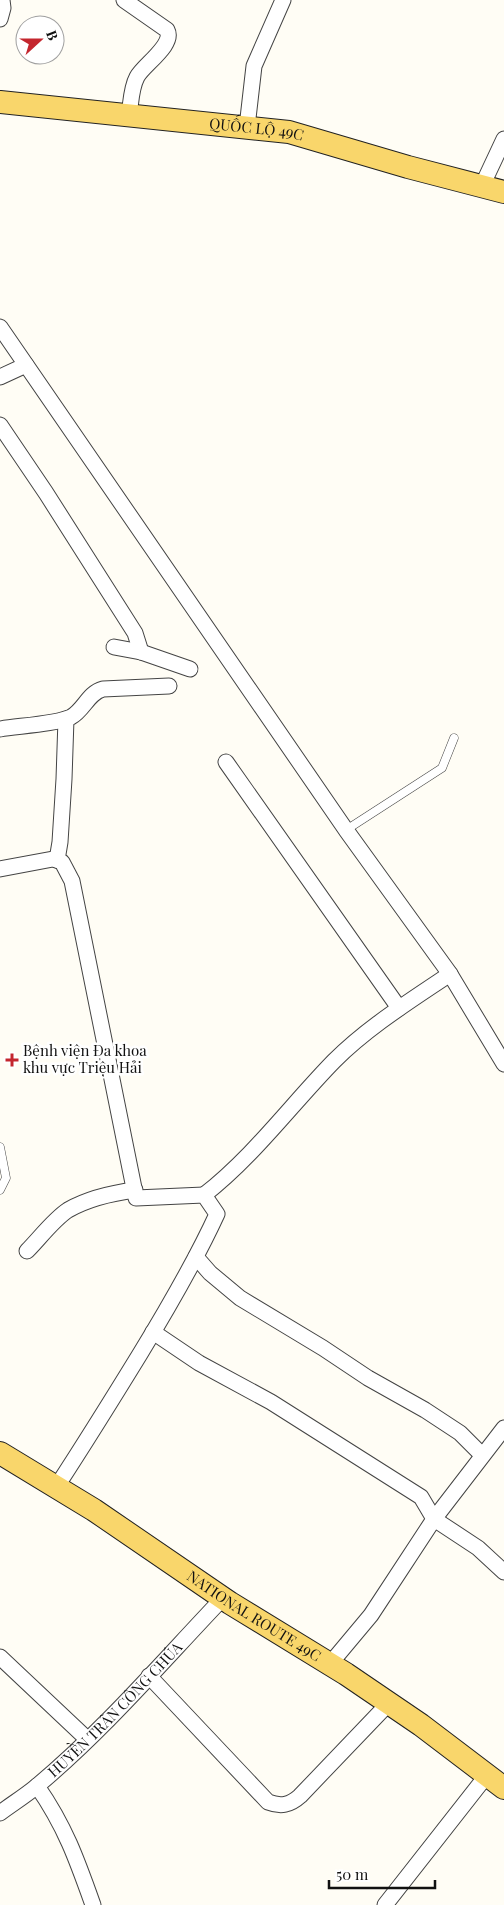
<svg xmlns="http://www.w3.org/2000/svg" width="504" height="1905" viewBox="0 0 504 1905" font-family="'Playfair Display',serif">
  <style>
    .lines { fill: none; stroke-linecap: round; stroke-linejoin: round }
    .service-casing { stroke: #444; stroke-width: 9 }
    .minor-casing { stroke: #444; stroke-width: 17 }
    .primary-casing { stroke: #222; stroke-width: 24 }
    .service { stroke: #fff; stroke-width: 8 }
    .minor { stroke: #fff; stroke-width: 15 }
    .primary { stroke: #f9d66b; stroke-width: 22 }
    .poi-dot { fill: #c4262e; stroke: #fff; stroke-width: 2 }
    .labels { text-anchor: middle; stroke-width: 5; stroke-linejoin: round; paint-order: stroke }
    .street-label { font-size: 15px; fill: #111; stroke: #fff }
    .poi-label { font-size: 15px; fill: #111; stroke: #fff; text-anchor: start }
  </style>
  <rect width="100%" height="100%" fill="#fffdf5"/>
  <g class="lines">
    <g class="service-casing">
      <g id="service">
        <polyline points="346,830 442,768 454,738"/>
        <polyline points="0,1147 6,1178 0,1190"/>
      </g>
    </g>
    <g class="minor-casing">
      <g id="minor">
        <path d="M124 0 167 30C175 45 143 65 137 77 131 88 131 103 129 115"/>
        <polyline points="0,19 3,8 2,0"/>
        <polyline points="247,127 254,66 283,0"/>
        <polyline points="482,186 504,139"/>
        <polyline points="0,327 346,830 450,974 504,1064"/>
        <polyline points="0,377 26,365"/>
        <polyline points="0,425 46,493 135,633 141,652"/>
        <polyline points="114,647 141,652 190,669"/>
        <path d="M0 729C17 726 57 724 71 717 84 710 88 693 103 689L169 686"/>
        <polyline points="226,762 399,1008"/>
        <polyline points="57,860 60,842 64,779 66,719"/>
        <path d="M0 869 53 859 62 862 72 881 136 1198 204 1195 217 1214C195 1262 168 1308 140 1354 113 1398 85 1443 57 1486"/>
        <path d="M204 1195C253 1157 291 1105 334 1061 368 1027 410 1001 450 974"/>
        <path d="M27 1251C40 1238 53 1220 68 1210 89 1198 112 1193 135 1190"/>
        <polyline points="196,1257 210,1273 240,1298 323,1348 368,1378 425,1410 460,1433 482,1455"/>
        <polyline points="153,1332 199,1363 271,1402 421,1497 434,1519 478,1548 504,1572"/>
        <polyline points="0,1657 87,1739"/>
        <polyline points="330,1664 371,1615 434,1519 504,1428"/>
        <path d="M149 1676 268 1802C281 1807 290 1805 300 1796L389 1703"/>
        <path d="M37 1786C65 1826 77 1860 93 1905"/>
        <path id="s1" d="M0 1813C12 1804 25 1796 37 1786 104 1730 162 1662 223 1598"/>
        <polyline points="385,1905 487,1775"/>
      </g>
    </g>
    <g class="primary-casing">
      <g id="primary">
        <path id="s2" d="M0 102 289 132 408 167 504 192"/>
        <path id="s3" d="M0 1453 94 1510 230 1603 346 1674 421 1725 504 1788"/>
      </g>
    </g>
    <use href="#service" class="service"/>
    <use href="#minor" class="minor"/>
    <use href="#primary" class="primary"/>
  </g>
  <path class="poi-dot" d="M9.5 1052.5h5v5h5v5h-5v5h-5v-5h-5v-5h5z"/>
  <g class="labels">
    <g class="street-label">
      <text dy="5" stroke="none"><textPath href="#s2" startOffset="258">QUỐC LỘ 49C</textPath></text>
      <text dy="5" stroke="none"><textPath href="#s3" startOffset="302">NATIONAL ROUTE 49C</textPath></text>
      <text dy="5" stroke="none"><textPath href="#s1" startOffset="155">HUYỀN TRÂN CÔNG CHÚA</textPath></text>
    </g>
    <g class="poi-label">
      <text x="23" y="1056">Bệnh viện Đa khoa<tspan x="23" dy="17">khu vực Triệu Hải</tspan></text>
    </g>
  </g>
  <g transform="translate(40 40) rotate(69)"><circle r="24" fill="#ffffff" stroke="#a0a0a0"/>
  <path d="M0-4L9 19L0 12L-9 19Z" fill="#c4262e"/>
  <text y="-8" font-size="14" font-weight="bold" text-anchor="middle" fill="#111111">B</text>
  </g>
  <path d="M329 1880v8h106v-8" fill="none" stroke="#111111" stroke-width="2.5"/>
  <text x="336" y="1880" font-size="15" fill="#111111" stroke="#ffffff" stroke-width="4" paint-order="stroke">50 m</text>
</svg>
